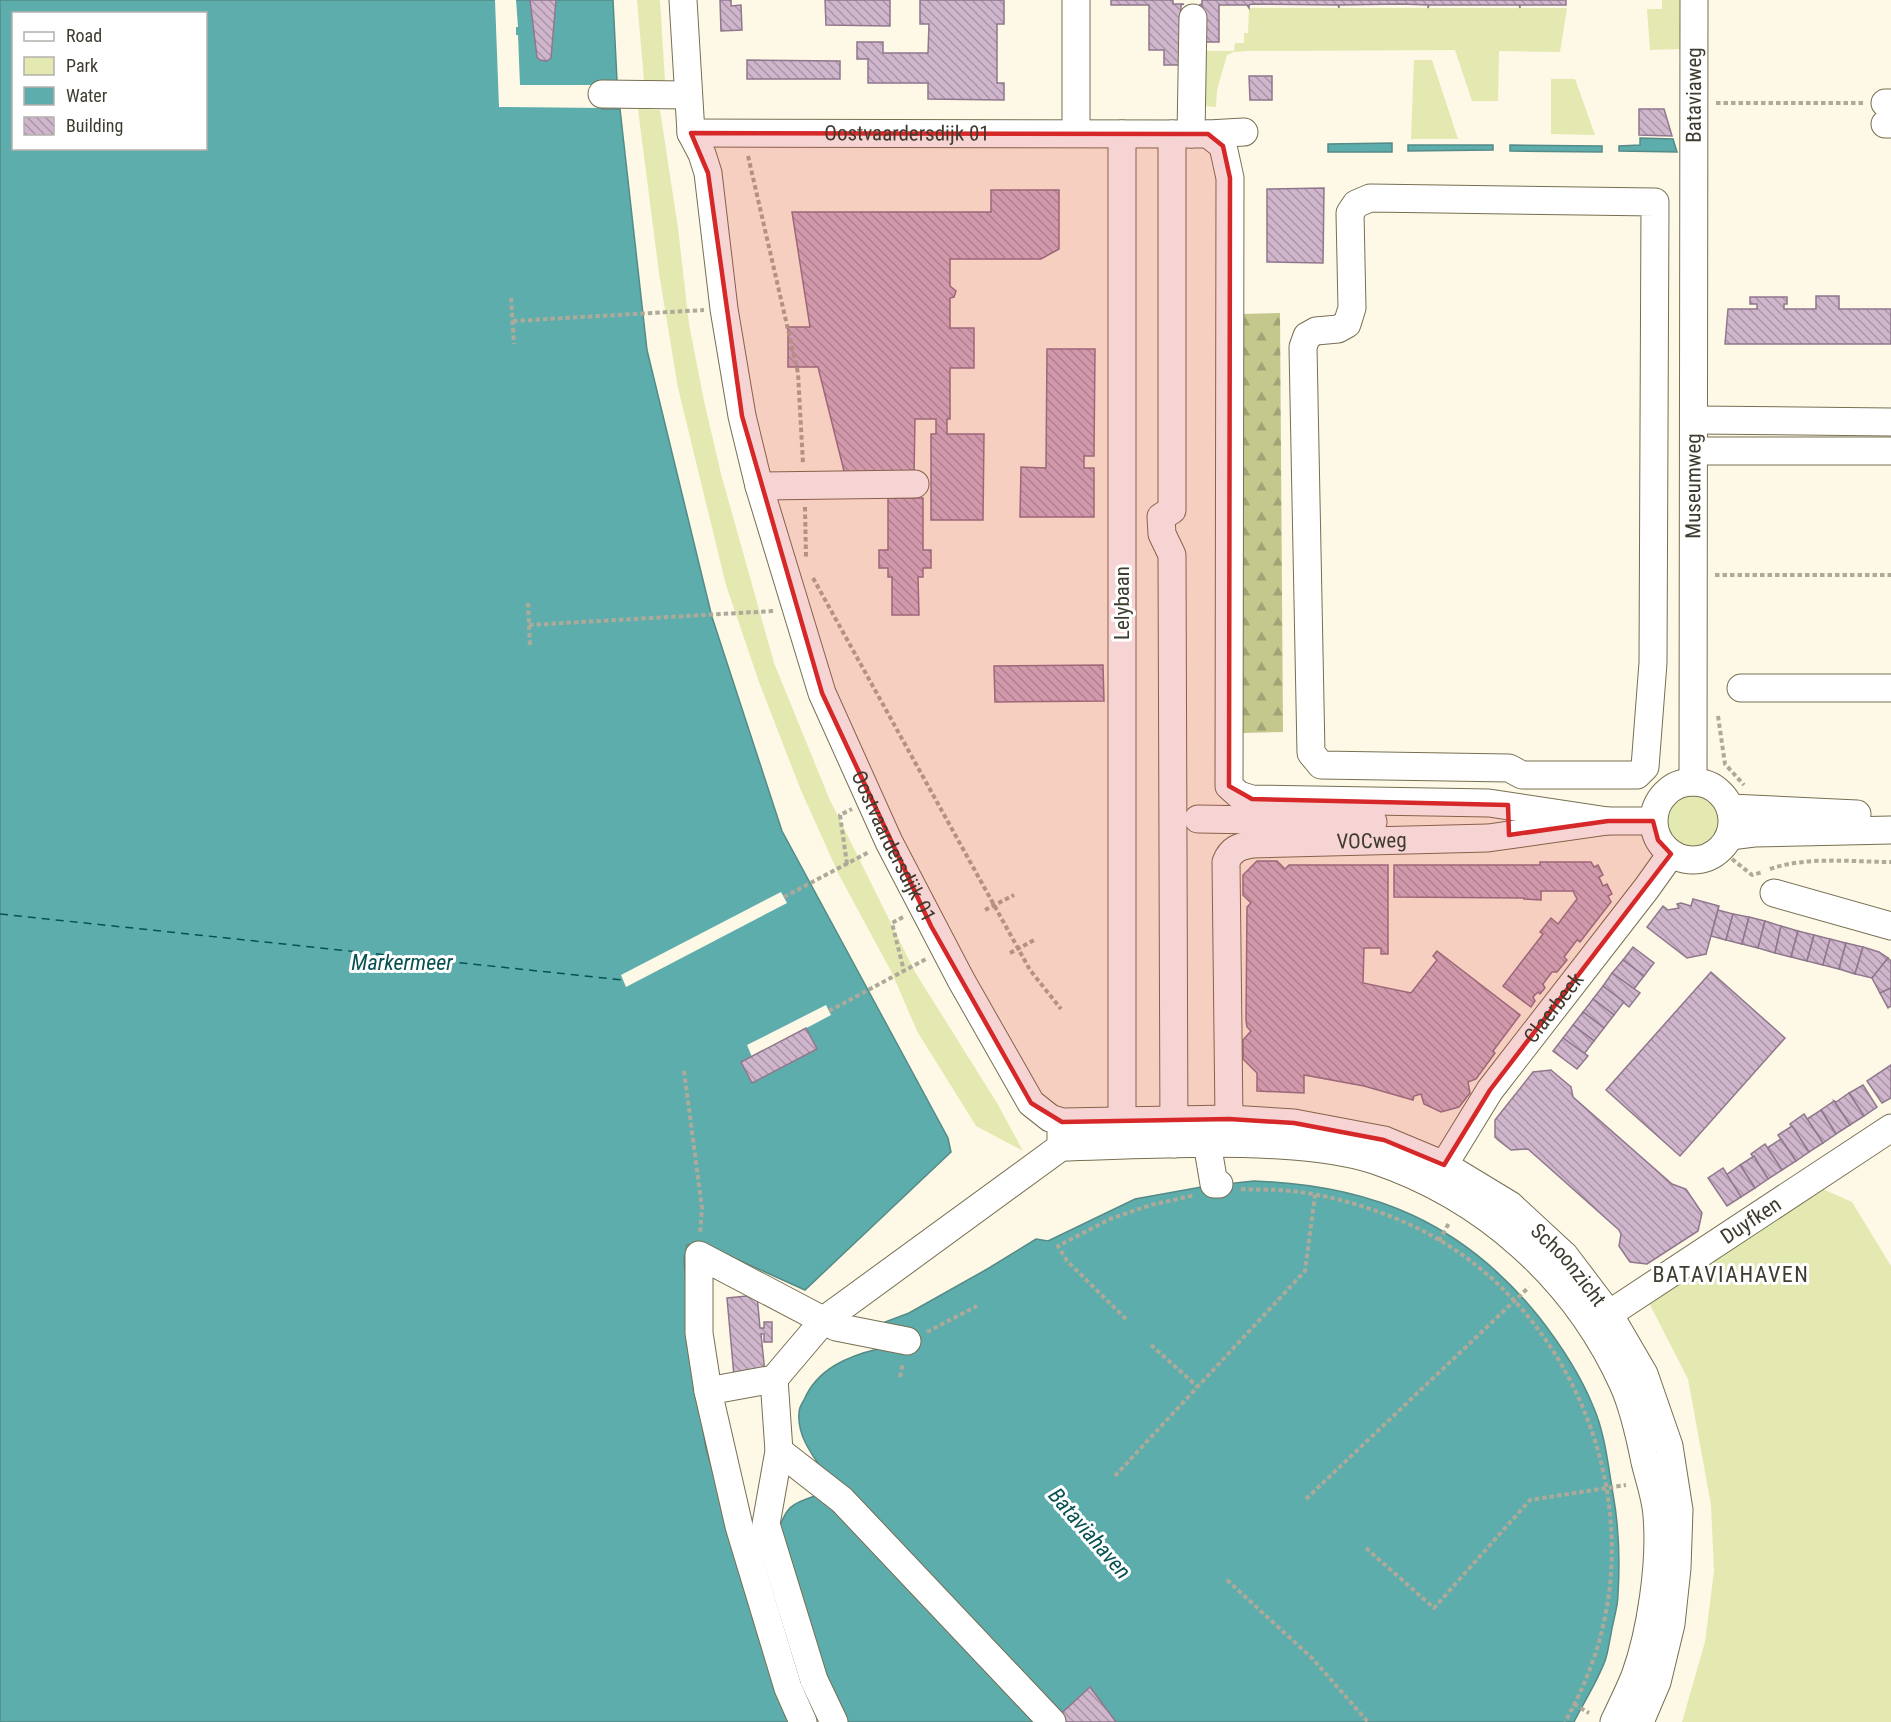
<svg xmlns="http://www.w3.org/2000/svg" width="1891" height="1722" viewBox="0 0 1891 1722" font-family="'Roboto Condensed',sans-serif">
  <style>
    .green { fill: #e4e8b1 }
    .forest { fill: url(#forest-firs) }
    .water { fill: #5eadad; stroke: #548b87; stroke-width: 1.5; fill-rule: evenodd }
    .pier { fill: #fef9e6 }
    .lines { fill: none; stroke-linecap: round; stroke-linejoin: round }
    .ferry { stroke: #085151; stroke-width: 1.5; stroke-dasharray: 8 6; stroke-linecap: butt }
    .building { fill: url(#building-back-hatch); stroke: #8f778c; stroke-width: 1.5 }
    .minor-casing { stroke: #766f52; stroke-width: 29 }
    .path { stroke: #aeaa9a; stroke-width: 4; stroke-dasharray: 4.5 3; stroke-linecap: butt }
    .minor { stroke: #fff; stroke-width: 27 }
    .marked { fill: #d62828; fill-opacity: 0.2; stroke: #d62828; stroke-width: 4.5; stroke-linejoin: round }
    .labels { text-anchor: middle; stroke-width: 6; stroke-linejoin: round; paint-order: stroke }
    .street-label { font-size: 21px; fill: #3e3b2f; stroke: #fff }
    .water-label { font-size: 22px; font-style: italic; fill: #085151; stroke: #fff }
    .neighbourhood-label { font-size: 22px; letter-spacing: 1.5px; fill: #3e3b2f; stroke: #fff }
  </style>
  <defs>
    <pattern id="forest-firs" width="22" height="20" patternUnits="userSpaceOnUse" patternTransform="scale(1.5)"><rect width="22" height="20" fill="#c4c88d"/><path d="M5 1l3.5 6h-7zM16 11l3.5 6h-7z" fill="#a1a474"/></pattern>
    <pattern id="building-back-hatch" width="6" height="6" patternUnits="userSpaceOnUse" patternTransform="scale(1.5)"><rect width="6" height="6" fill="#d0b6cd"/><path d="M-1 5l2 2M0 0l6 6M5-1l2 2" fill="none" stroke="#aa95a7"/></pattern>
  </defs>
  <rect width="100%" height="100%" fill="#fef9e6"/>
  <g class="green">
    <polygon points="637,0 660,0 665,81 644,80"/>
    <polygon points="1662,0 1680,0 1680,49 1650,50 1647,9 1662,9"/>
    <polygon points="1249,8 1567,8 1560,52 1499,51 1498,101 1472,101 1455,50 1248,51 1234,52 1227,55 1217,90 1216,107 1202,106 1204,51 1234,51 1235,43 1244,43 1244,33 1248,33"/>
    <polygon points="1414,60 1432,60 1458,139 1411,139"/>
    <polygon points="1551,79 1575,79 1595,135 1551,134"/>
    <polygon points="638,109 660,110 678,228 689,324 704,401 721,474 774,663 829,798 915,972 997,1103 1023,1151 976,1126 917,1031 892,973 839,875 800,788 759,682 726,585 678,388 659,273"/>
    <circle cx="1693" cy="821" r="25"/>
    <polygon points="1816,1186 1852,1202 1891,1266 1891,1722 1682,1722 1705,1642 1714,1571 1711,1505 1688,1379 1647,1299"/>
  </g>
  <polygon class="forest" points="1280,313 1283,732 1243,733 1240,314"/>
  <g class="water">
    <path d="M0 0H613L617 81H602V109H620L647 350 712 617 782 831 948 1138 951 1152 805 1290 701 1243 687 1245 684 1260 692 1358 706 1449 748 1585 795 1722H0ZM14 14H206V148H14Z"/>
    <polygon points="1640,138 1673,139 1677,152 1619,151 1619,146 1640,145"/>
    <polygon points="1392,143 1392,152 1328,152 1328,144"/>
    <polygon points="1408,145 1493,145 1493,150 1408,151"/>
    <polygon points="1510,145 1602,146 1602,152 1510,151"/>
    <path d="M1254 1181C1373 1185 1463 1223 1539 1317 1560 1344 1580 1374 1593 1406 1605 1433 1608 1465 1613 1494 1619 1527 1620 1561 1618 1594 1618 1607 1613 1621 1611 1634 1609 1643 1608 1653 1605 1661 1597 1682 1584 1702 1574 1722H1057L824 1472C812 1455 797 1435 799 1413 799 1409 802 1403 804 1400 817 1369 848 1356 878 1349L885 1322 909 1313 989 1268 1036 1239 1048 1241 1135 1199 1207 1186Z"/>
    <path d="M815 1496 840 1503 1045 1722H848L825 1672 777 1532C787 1507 790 1504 815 1496Z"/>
  </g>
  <g class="pier">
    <polygon points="495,0 516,0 518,27 516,27 516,35 518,35 520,85 603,85 602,108 499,107"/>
    <polygon points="781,892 787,903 626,987 621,975"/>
    <polygon points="826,1005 831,1015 752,1057 747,1045"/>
  </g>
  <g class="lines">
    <polyline class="ferry" points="0,914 623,980"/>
  </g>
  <g class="building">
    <polygon points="530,0 556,0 551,58 547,61 540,60 537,57"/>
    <polygon points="720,0 731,0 731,6 741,5 742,30 721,31"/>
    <polygon points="825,0 890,0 890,26 826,25"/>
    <polygon points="920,0 1004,0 1004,24 997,24 997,83 1004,83 1004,100 928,99 928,83 868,83 868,59 857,59 857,42 883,42 883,53 928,53 929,24 920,24"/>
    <polygon points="1111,0 1173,0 1173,4 1184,4 1181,5 1181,65 1164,65 1164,50 1149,50 1149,5 1111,5"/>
    <polygon points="1202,0 1566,0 1566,5 1520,5 1520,8 1519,5 1429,5 1428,8 1428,5 1402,4 1339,5 1339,8 1338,5 1252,4 1249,5 1249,8 1247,5 1219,5 1219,42 1202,42 1202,5 1199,5 1202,4"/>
    <polygon points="747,60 840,61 840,79 747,79"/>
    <polygon points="1249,76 1272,76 1272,100 1250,100"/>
    <polygon points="1639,109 1664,109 1672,136 1639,135"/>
    <polygon points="1324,188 1323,263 1267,262 1267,189"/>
    <polygon points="991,190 1059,190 1059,249 1041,259 950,259 950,286 956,291 954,297 950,298 950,328 974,328 974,368 950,368 950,419 947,419 947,434 984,434 983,520 931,520 931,434 936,434 936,419 915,419 914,475 845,475 818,367 788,367 788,327 810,327 792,212 991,212"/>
    <polygon points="1816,296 1839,296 1839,309 1891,309 1891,344 1725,344 1728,309 1757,309 1757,304 1750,304 1750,297 1787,297 1787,304 1784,304 1784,309 1816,309"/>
    <polygon points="1047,349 1095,349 1094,456 1084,456 1084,468 1094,468 1094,517 1020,517 1021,467 1046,468"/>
    <polygon points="888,498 923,498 923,550 931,550 931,568 923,568 923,577 918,577 919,615 892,615 892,577 888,577 888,568 879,568 879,550 888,550"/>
    <polygon points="1103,665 1104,701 995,702 994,666"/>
    <polygon points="1257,861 1277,861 1285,869 1289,865 1388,865 1388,954 1381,954 1381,948 1364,948 1363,983 1411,993 1437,960 1433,956 1437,951 1520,1015 1493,1051 1495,1053 1476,1079 1468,1082 1470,1093 1459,1107 1441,1112 1424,1104 1421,1094 1414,1096 1413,1100 1364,1086 1304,1075 1304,1093 1257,1091 1257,1073 1243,1059 1243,1040 1251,1031 1247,1027 1246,1020 1247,907 1251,903 1243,895 1243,875"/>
    <polygon points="1540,862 1591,862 1594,867 1598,865 1603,875 1599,877 1603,886 1607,884 1612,894 1608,896 1611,902 1580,942 1577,940 1564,957 1567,960 1557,972 1552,972 1543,984 1545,988 1540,994 1538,992 1533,997 1535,1001 1531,1007 1503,986 1543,934 1540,932 1551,918 1558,924 1577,899 1573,891 1541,891 1541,900 1524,899 1524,898 1394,897 1394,865 1540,865"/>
    <polygon points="1693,899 1719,906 1706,954 1687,958 1647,927 1663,906 1668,910 1679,908 1677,904 1681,903 1691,906"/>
    <polygon points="1718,910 1733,914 1726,940 1711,936"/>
    <polygon points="1733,914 1749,917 1742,944 1726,940"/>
    <polygon points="1749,917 1765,921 1758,948 1742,944"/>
    <polygon points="1765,921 1781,926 1775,953 1758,948"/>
    <polygon points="1781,926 1798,931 1791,957 1775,953"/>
    <polygon points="1798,931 1814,935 1807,961 1791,957"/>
    <polygon points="1814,935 1830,939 1823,965 1807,961"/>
    <polygon points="1830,939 1846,943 1839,969 1823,965"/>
    <polygon points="1846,943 1863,947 1855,974 1839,969"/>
    <polygon points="1633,947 1654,963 1644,976 1623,960"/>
    <polygon points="1863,947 1879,952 1888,958 1872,978 1855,974"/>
    <polygon points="1888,958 1891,961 1891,988 1880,993 1872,978"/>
    <polygon points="1623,960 1644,976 1634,989 1612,973"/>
    <polygon points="1711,972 1785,1038 1680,1156 1606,1090"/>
    <polygon points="1612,973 1640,993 1629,1007 1603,986"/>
    <polygon points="1603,986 1624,1002 1614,1015 1593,999"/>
    <polygon points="1891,988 1891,1006 1888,1008 1880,993"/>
    <polygon points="1593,999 1614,1015 1604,1028 1583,1012"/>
    <polygon points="1583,1012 1604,1028 1594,1041 1573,1025"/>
    <polygon points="1573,1025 1594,1041 1584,1054 1563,1038"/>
    <polygon points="806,1028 817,1049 752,1083 741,1062"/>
    <polygon points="1563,1038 1588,1056 1577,1069 1553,1051"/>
    <polygon points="1891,1065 1891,1098 1882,1103 1867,1081"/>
    <polygon points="1551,1070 1571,1087 1573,1097 1672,1184 1686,1189 1702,1213 1698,1231 1647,1264 1630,1262 1619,1246 1621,1234 1619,1230 1528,1149 1511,1150 1498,1140 1495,1137 1495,1120 1533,1072"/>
    <polygon points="1863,1085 1877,1107 1864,1116 1849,1093"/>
    <polygon points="1849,1093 1864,1116 1850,1125 1834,1101 1836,1102"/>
    <polygon points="1834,1101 1850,1125 1836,1134 1821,1110"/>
    <polygon points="1821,1110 1836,1134 1823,1143 1807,1119"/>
    <polygon points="1804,1114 1823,1143 1809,1152 1790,1124"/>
    <polygon points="1792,1126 1809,1152 1796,1161 1778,1135"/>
    <polygon points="1781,1139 1796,1161 1782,1170 1767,1148"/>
    <polygon points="1765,1144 1782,1170 1768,1179 1751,1154"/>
    <polygon points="1754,1156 1768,1179 1755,1188 1740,1165"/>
    <polygon points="1740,1165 1755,1188 1741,1197 1726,1175"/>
    <polygon points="1723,1168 1741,1197 1727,1206 1708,1178"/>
    <polygon points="757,1295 760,1328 764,1328 764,1322 772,1322 772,1342 764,1342 764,1334 761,1334 765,1373 734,1376 727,1298"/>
    <polygon points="1090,1687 1116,1722 1052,1722"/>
  </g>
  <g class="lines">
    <g class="minor-casing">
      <g id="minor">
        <path id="s1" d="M683 0 691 133 702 154 708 173 724 309 742 416 759 486 822 693 889 842 961 980 1031 1103 1050 1118 1062 1122 1229 1119 1294 1123 1384 1140 1444 1165 1510 1205 1565 1256 1609 1314 1644 1374 1669 1446 1679 1510 1677 1568 1671 1624 1657 1682 1640 1722"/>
        <polyline points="602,94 688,95"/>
        <polyline points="1885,103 1891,103"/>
        <polyline points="1885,124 1891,124"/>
        <path id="s2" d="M691 133 1191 134H1208L1223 146 1230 178 1229 786 1239 795 1252 799 1489 803 1608 821"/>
        <polyline points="1076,133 1076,0"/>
        <polyline points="1172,134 1172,510 1161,517 1162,534 1172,555 1174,1144"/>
        <polyline points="1191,134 1193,18"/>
        <polyline points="1208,134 1244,132"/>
        <polygon points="1370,198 1655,202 1653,663 1645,767 1637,775 1522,775 1509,768 1321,765 1311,753 1303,347 1307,336 1316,331 1338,329 1347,324 1352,308 1350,213 1356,204"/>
        <polyline points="1694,420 1891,422"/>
        <polyline points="1694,451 1891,451"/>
        <polyline points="759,486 915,484"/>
        <polyline points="1741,688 1891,688"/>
        <circle cx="1693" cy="821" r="39"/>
        <path id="s3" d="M1693 782 1694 0"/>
        <polyline points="1730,808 1857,814"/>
        <polyline points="1198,819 1373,822"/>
        <polyline points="1730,836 1754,833 1891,830"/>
        <polyline points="1774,893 1891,926"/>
        <path id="s4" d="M1229 1119 1226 862C1231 849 1240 846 1253 844L1488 838 1608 821H1653"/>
        <polyline points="1122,1121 1122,134"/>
        <polyline points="1207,1143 1214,1184 1219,1184"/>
        <path d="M1061 1147C1134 1145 1207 1141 1279 1145 1310 1147 1344 1150 1374 1160 1484 1197 1575 1278 1623 1384 1633 1406 1640 1437 1645 1462 1649 1479 1656 1498 1657 1516 1661 1563 1651 1632 1635 1676 1629 1691 1621 1707 1614 1722"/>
        <path id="s5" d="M1444 1165 1490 1090 1646 889 1671 854"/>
        <path id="s6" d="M1609 1314 1891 1128"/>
        <polyline points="774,1379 779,1451 766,1524 814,1680 834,1722"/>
        <polyline points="708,1391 699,1333 699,1255 836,1327 907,1341"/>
        <polyline points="779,1451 842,1500 1052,1722"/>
        <polyline points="803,1722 788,1688 739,1526 708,1391 774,1379 824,1320 1061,1147 1061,1130"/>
      </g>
    </g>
    <g class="path">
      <polyline points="1716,103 1865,103"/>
      <polyline points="748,156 798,373 803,464"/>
      <polyline points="511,298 514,344"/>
      <polyline points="513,321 704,310"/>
      <polyline points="805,507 806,557"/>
      <polyline points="1715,575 1891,575"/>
      <polyline points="813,578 1030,970 1061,1009"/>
      <polyline points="528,603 530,648"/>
      <polyline points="529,625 774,611"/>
      <polyline points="1718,716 1725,764 1744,785"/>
      <polyline points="1732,859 1752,875 1763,872"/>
      <polyline points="847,864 840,815 852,809"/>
      <path d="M1770 869C1807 856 1852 862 1891 862"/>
      <polyline points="784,897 869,852"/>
      <polyline points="985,910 1014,895"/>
      <polyline points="903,917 892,923 904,971"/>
      <polyline points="1010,953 1036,939"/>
      <polyline points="829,1011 926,959"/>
      <polyline points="684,1071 702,1208 700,1234"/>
      <path d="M1241 1189C1258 1190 1275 1189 1291 1191 1337 1196 1384 1211 1425 1232 1559 1302 1634 1464 1606 1612 1599 1651 1584 1688 1565 1722"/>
      <polyline points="1439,1241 1449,1223"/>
      <polyline points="1126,1319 1067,1261 1058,1246 1110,1219 1151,1205 1195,1195"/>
      <polyline points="927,1332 977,1306"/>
      <polyline points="1151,1345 1198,1387"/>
      <polyline points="900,1377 903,1363"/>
      <polyline points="1115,1476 1305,1271 1315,1195"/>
      <polyline points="1306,1499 1529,1287"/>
      <polyline points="1366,1548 1434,1608 1530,1500 1626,1485"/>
      <polyline points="1227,1580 1312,1658 1368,1722"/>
      <polyline points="1574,1704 1589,1713"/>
    </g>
    <use href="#minor" class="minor"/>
  </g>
  <path class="marked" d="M691 133 1191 134H1208L1223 146 1230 178 1229 786 1252 799 1508 805 1509 835 1608 821H1653L1658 840 1671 854 1490 1090 1444 1165 1384 1140 1294 1123 1229 1119 1062 1122 1031 1103 931 926 822 693 742 416 708 173Z"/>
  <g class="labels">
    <g class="street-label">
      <text dy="7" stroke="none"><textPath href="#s3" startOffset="687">Bataviaweg</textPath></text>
      <text dy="7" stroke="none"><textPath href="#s2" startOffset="216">Oostvaardersdijk 01</textPath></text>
      <text dy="7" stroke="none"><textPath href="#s3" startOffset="296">Museumweg</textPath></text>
      <text transform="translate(1122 603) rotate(-90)" y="7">Lelybaan</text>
      <text dy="7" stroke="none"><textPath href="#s4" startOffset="410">VOCweg</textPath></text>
      <text dy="7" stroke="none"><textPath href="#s1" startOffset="880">Oostvaardersdijk 01</textPath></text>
      <text dy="7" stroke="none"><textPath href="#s5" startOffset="192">Claerbeek</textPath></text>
      <text dy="7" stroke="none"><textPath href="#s6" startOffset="170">Duyfken</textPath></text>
      <text dy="7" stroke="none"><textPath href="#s1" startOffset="1758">Schoonzicht</textPath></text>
    </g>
    <g class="water-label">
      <text x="402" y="970">Markermeer</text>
      <text transform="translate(1090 1533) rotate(49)" y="8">Bataviahaven</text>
    </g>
    <g class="neighbourhood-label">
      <text x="1731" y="1282">BATAVIAHAVEN</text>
    </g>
  </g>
  <rect x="12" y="12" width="195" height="138" fill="#ffffff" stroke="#b2b1ac" stroke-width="1.5"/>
  <rect x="24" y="32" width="30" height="9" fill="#ffffff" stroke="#b2b1ac" stroke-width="1.5"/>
  <text x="66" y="42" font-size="18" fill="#3e3b2f">Road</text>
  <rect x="24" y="57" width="30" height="18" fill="#e4e8b1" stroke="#b2b1ac" stroke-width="1.5"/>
  <text x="66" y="72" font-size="18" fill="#3e3b2f">Park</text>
  <rect x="24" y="87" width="30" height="18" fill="#5eadad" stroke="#b2b1ac" stroke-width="1.5"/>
  <text x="66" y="102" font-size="18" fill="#3e3b2f">Water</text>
  <rect x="24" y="117" width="30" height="18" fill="url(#building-back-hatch)" stroke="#b2b1ac" stroke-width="1.5"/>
  <text x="66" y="132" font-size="18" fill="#3e3b2f">Building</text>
</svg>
